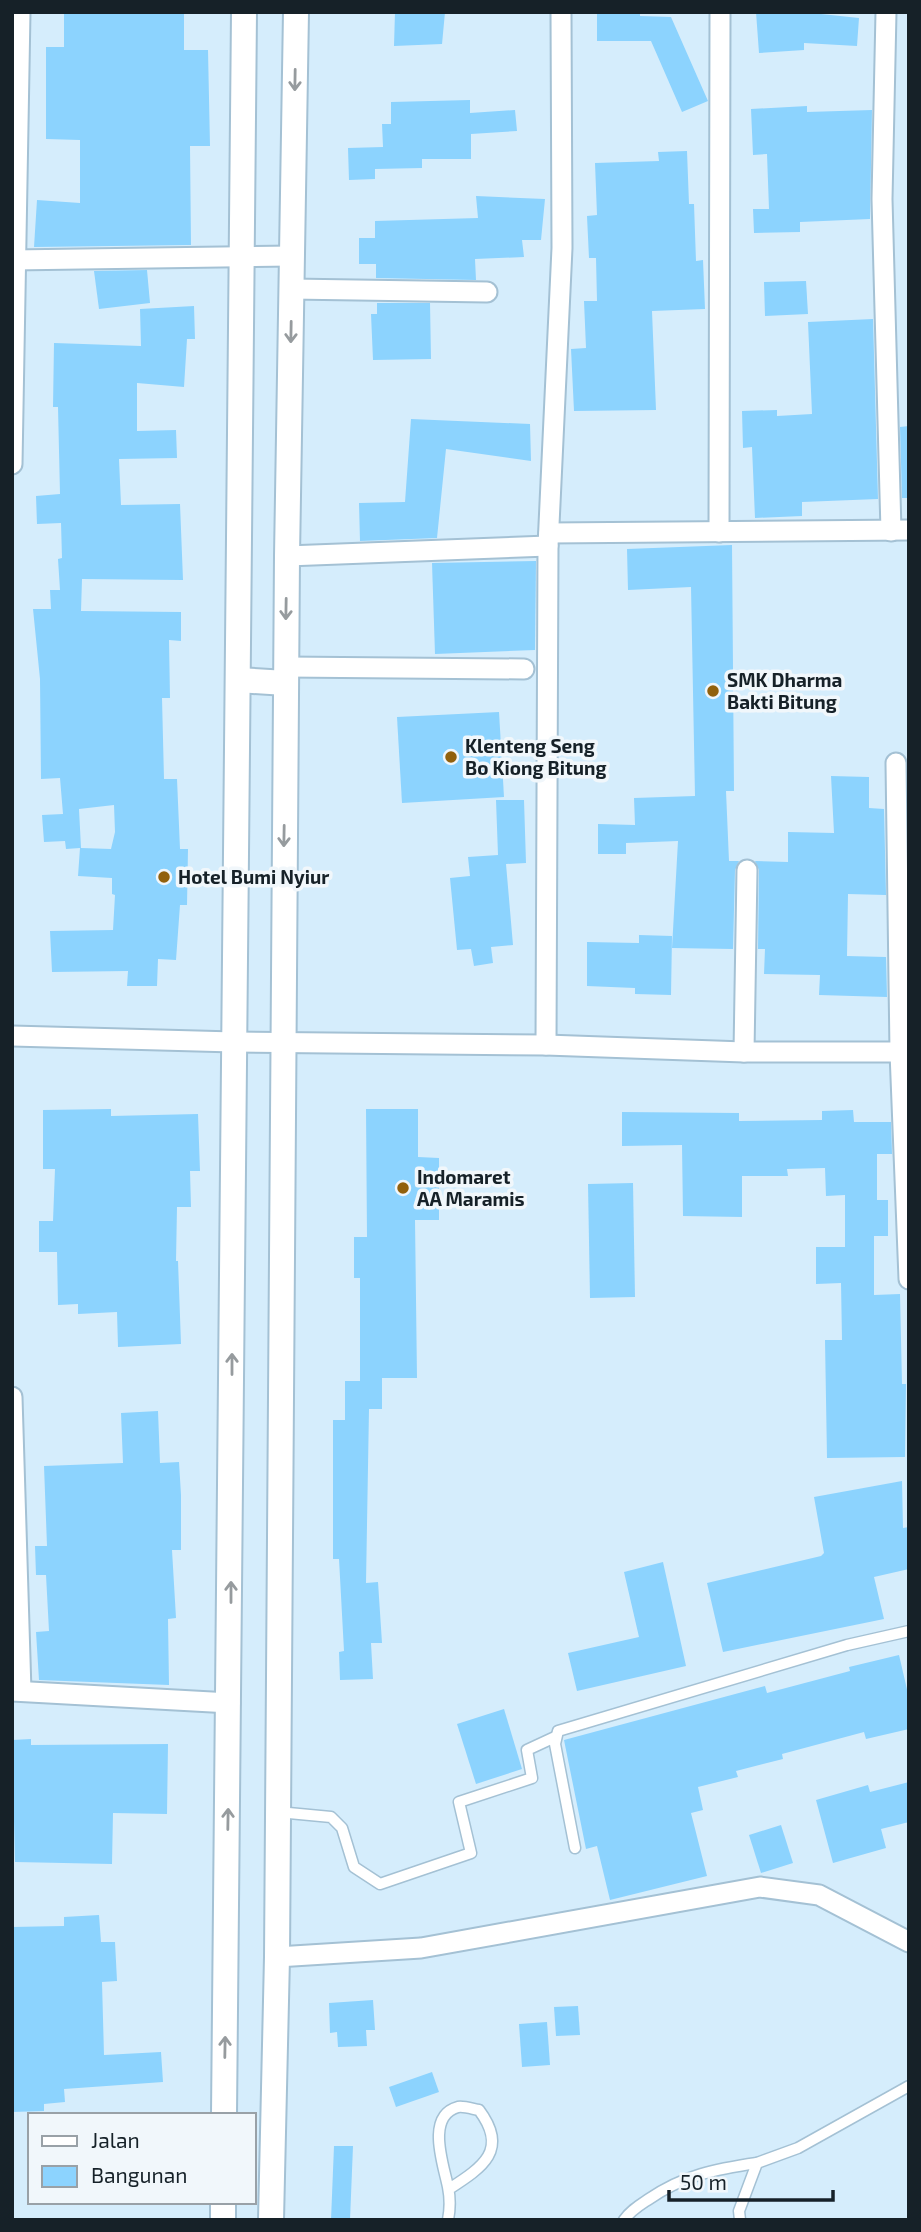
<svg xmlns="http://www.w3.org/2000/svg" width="921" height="2232" viewBox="0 0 921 2232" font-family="'Exo 2',sans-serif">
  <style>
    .building { fill: #8cd3fe; fill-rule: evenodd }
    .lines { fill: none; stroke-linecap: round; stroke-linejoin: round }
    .service-casing { stroke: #a4c1d4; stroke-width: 13 }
    .minor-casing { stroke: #a4c1d4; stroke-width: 23 }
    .tertiary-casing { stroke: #a4c1d4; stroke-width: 28 }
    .service { stroke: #fff; stroke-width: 10 }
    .minor { stroke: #fff; stroke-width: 19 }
    .tertiary { stroke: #fff; stroke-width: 24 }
    .oneway { stroke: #969b9e }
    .poi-dot { fill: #91610d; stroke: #f1f7fb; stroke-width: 2.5 }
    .labels { text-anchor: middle; stroke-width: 7; stroke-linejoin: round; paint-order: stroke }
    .poi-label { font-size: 19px; font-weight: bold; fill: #162128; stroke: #f1f7fb; text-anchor: start }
  </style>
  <rect width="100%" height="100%" fill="#d5edfc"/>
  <g class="building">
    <polygon points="64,12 184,12 184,50 208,50 210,146 190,146 191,245 34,247 37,200 80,203 80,140 46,139 46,47 64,47"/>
    <polygon points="395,12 445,12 442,44 394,46"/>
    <polygon points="597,12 640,12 640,16 671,17 708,101 682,112 651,41 597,41"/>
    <polygon points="756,12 802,12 859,18 857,46 804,43 804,50 759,53"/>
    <polygon points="470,100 470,113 515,110 517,131 471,134 471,159 422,159 422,168 375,169 375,179 349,180 348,148 383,147 382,124 391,124 391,102"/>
    <polygon points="807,106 807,112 872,110 870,219 800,222 800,232 754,233 753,209 769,209 767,154 753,155 751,109"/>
    <polygon points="687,151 689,204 694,204 696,261 703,260 705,309 652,311 656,410 574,411 571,349 586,348 584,301 597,301 596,258 589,258 587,216 597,215 595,163 659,161 658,152"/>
    <polygon points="476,196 545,199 541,240 522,240 524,257 475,259 476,280 376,278 376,264 359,264 359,238 375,238 375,221 478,218"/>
    <polygon points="147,270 150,303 99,309 94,271"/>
    <polygon points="806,281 808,314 765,316 764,282"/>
    <polygon points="377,303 430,303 431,359 373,360 371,314 377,314"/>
    <path d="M194 306 195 339H187L184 387 137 383V431L176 430 177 458 119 459 121 505 180 504 183 580 82 579 81 611 181 612V641L169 640 170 698H162L164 779H177L180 849H188L187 905H180L176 960 158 959 157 986H127L128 971 52 972 50 931 113 930 115 895 112 894V878L78 876 80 848 66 849 65 841 44 842 42 815 63 814 60 778 41 779 40 679 33 609H51L50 590H60L58 559 62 558 61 523 37 524 36 496 60 494 58 407H53L54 343 141 346 140 309ZM114 805 115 832 111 849 81 848 79 809Z"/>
    <polygon points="873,319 878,499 802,502 802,516 755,518 752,447 743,448 742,411 777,410 777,416 812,414 808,322"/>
    <polygon points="411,419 530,424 531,461 446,449 437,538 360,541 359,503 405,502"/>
    <polygon points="909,426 909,498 902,498 900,427"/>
    <polygon points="732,545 734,791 726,791 729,861 739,861 735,870 733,949 672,948 678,841 626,843 626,854 598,854 598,824 635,825 634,798 695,796 691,587 628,590 627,549"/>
    <polygon points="536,561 535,650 435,654 432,563"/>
    <polygon points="499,712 504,797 402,803 397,717"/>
    <polygon points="831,776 869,777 869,808 884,809 886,895 848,894 847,956 886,957 887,997 819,995 820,975 764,974 765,949 758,949 759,870 755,861 788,862 788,832 834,833"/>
    <polygon points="496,800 524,800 526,863 506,864 513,945 491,947 493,963 474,966 471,949 457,950 450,878 470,876 468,857 498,855"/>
    <polygon points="639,935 672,936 671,995 635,994 635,988 587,986 587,942 639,943"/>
    <polygon points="111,1109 111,1116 198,1114 200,1171 190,1171 191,1207 177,1207 176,1261 178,1261 181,1344 118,1347 117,1312 78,1314 78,1304 58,1305 57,1252 39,1252 39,1221 53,1221 55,1169 43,1169 43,1110"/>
    <polygon points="366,1109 418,1109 418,1157 439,1158 439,1220 415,1220 417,1378 382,1378 382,1409 369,1409 366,1583 378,1582 382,1643 371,1643 373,1679 340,1680 339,1652 344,1651 339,1559 333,1559 333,1420 345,1420 345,1381 360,1381 360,1278 354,1278 354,1237 367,1237"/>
    <polygon points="853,1110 854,1122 891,1122 892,1154 877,1154 877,1200 888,1200 888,1236 874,1236 874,1295 900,1294 902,1384 906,1384 905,1457 827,1458 825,1340 842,1340 841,1283 816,1284 816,1247 845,1247 845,1195 826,1196 825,1168 787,1169 788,1176 742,1176 742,1217 683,1216 682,1145 622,1146 622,1112 739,1113 739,1121 822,1120 822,1111"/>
    <polygon points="633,1183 635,1297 590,1298 588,1184"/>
    <polygon points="158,1411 160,1463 179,1462 181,1495 181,1550 172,1550 176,1618 168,1619 169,1685 39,1680 36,1632 49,1631 46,1575 36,1575 35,1546 47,1546 44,1466 123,1463 121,1413"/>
    <polygon points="902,1481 903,1528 909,1527 909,1569 874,1577 884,1619 723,1652 707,1583 821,1556 824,1553 814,1497"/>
    <polygon points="663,1562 686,1666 577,1691 568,1653 639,1637 624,1572"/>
    <polygon points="899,1655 909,1698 909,1729 866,1739 864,1732 782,1754 783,1759 736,1771 738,1777 698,1787 703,1810 691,1813 707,1876 610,1900 597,1846 586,1849 564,1740 765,1686 767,1693 850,1671 849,1667"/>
    <polygon points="504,1709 522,1769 476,1784 457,1724"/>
    <polygon points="31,1739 31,1745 168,1744 167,1814 113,1813 112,1864 15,1862 12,1740"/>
    <polygon points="909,1782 909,1822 881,1829 886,1848 833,1863 816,1800 868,1785 870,1792"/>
    <polygon points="781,1825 793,1863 761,1873 749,1835"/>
    <polygon points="99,1915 101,1942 115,1942 117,1981 102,1982 104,2055 161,2052 163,2082 64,2089 65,2102 44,2104 44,2111 12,2112 12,1927 64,1926 64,1917"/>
    <polygon points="373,2000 375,2030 366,2030 367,2046 338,2047 337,2032 330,2033 329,2003"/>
    <polygon points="578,2006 580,2035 556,2036 554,2007"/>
    <polygon points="547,2022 550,2065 522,2067 519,2024"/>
    <polygon points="432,2072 439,2092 396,2107 389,2087"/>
    <polygon points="334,2146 353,2146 350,2220 331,2220"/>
  </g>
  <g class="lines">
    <g class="service-casing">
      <g id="service">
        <polyline points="278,1812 331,1817 342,1828 354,1867 380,1884 471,1853 459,1802 532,1778 527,1750 555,1737"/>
        <polyline points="575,1848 555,1744 558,1731 847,1645 909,1631"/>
        <path d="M448 2220C450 2210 450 2197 448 2187 444 2166 425 2116 458 2107 464 2106 473 2109 479 2110 509 2150 483 2167 449 2189"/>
        <path d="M624 2220C631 2210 640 2205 649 2199 684 2175 716 2169 757 2163"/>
        <polyline points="740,2220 739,2211 757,2163 798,2148 909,2086"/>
      </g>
    </g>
    <g class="minor-casing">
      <g id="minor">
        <polyline points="886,12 882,199 891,531"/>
        <polyline points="12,260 292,256"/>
        <polyline points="291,289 487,292"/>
        <polyline points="12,464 20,12"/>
        <polyline points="719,532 720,12"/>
        <polyline points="549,533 909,530"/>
        <polyline points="287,556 548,546"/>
        <polyline points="286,667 524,669"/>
        <polyline points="896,763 900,1052 909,1279"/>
        <polyline points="12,1036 234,1042 546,1045 744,1052 909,1052"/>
        <polyline points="546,1045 548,546 562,248 561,12"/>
        <polyline points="744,1052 747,870"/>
        <polyline points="12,1397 21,1691"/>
        <polyline points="12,1691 230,1703"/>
        <polyline points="277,1957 421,1948 760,1887 819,1895 909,1942"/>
      </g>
    </g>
    <g class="tertiary-casing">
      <g id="tertiary">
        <polyline points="238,680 286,683"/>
        <polyline points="224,2115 244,12"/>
        <polyline points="223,2220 223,2202"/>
        <polyline points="271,2220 277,1957 287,556 296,12"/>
      </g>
    </g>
    <use href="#service" class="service"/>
    <use href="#minor" class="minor"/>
    <use href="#tertiary" class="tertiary"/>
  </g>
  <defs><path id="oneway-shaft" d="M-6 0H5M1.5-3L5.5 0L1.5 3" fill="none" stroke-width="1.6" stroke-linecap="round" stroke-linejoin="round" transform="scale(1.75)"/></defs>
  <g class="oneway">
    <use href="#oneway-shaft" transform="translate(295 80) rotate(91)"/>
    <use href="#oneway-shaft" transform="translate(291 332) rotate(91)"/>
    <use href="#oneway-shaft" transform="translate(286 609) rotate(91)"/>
    <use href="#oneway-shaft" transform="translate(284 836) rotate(91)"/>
    <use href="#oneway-shaft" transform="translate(232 1364) rotate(-90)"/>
    <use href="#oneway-shaft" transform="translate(231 1592) rotate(-90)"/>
    <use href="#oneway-shaft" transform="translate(228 1819) rotate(-89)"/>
    <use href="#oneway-shaft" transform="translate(225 2047) rotate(-89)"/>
  </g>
  <g class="poi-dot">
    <circle cx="713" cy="691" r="7"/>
    <circle cx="451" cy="757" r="7"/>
    <circle cx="164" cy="877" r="7"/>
    <circle cx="403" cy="1188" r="7"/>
  </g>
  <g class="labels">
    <g class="poi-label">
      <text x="727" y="687">SMK Dharma<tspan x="727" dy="22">Bakti Bitung</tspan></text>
      <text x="465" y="753">Klenteng Seng<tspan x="465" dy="22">Bo Kiong Bitung</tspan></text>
      <text x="178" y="884">Hotel Bumi Nyiur</text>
      <text x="417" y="1184">Indomaret<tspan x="417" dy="22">AA Maramis</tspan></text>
    </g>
  </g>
  <rect width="921" height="2232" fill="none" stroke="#162128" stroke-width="28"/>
  <rect x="28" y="2113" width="228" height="91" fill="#f1f7fb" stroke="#99a1a7" stroke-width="2"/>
  <rect x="42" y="2136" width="35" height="10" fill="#ffffff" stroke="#99a1a7" stroke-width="2"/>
  <text x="91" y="2148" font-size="21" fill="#162128">Jalan</text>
  <rect x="42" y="2166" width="35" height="21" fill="#8cd3fe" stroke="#99a1a7" stroke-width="2"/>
  <text x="91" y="2183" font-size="21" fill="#162128">Bangunan</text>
  <path d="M669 2190v10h164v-10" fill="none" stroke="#162128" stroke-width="3.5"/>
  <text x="680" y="2190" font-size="21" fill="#162128" stroke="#f1f7fb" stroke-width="5" paint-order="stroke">50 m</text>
</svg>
